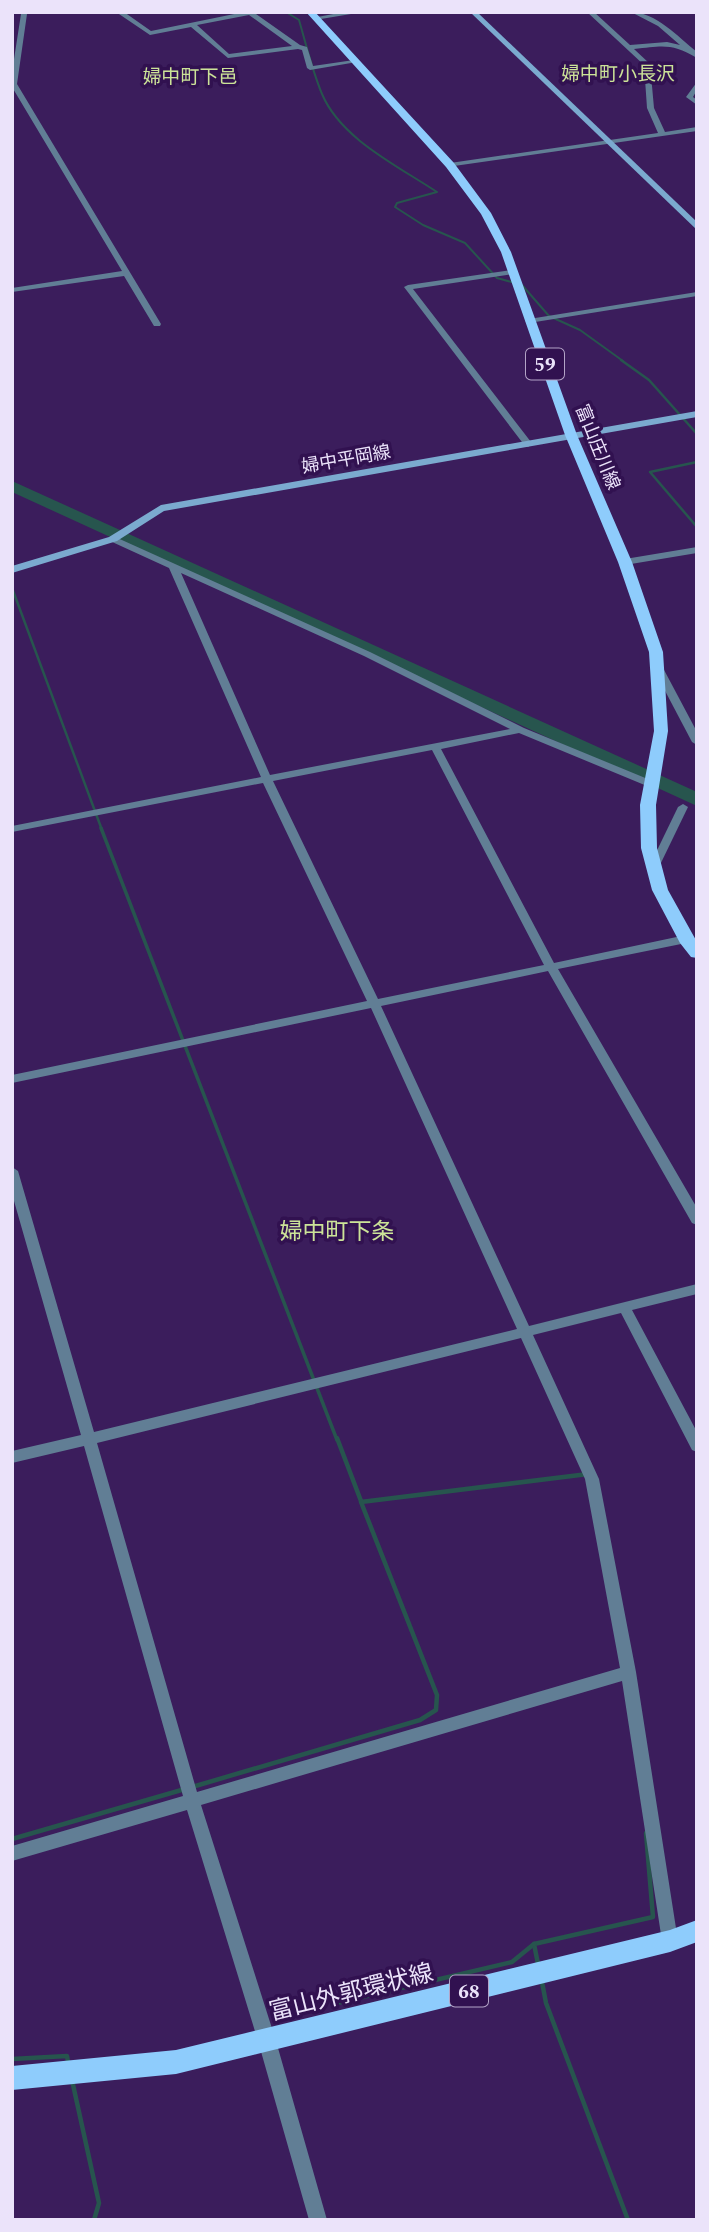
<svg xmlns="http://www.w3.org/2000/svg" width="709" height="2232" viewBox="0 0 709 2232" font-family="Spectral,'Noto Sans JP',serif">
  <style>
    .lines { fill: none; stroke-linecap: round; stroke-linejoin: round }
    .stream-far3 { stroke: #27554e; stroke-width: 2 }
    .stream-far2 { stroke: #27554e; stroke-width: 2.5 }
    .stream-far1 { stroke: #27554e; stroke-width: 3.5 }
    .stream { stroke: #27554e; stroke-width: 4.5 }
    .river { fill: #27554e; fill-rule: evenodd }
    .street { fill: #617e95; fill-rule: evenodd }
    .secondary { fill: #7baacf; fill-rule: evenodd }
    .primary { fill: #8eccfc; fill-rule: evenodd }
    .labels { text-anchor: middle; stroke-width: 7; stroke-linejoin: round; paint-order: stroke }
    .far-street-label { font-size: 18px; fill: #ebe3fa; stroke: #311150 }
    .far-neighbourhood-label { font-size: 19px; fill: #cce398; stroke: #311150 }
    .shield { fill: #311150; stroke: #b3a4c7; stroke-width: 2 }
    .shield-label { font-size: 19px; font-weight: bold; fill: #ebe3fa }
    .neighbourhood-label { font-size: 23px; fill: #cce398; stroke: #311150 }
    .near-street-label { font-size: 24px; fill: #ebe3fa; stroke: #311150 }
  </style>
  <rect width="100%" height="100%" fill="#3b1d5c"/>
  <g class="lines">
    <path class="stream-far3" d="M286 12 299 20C306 44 312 70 322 94 341 139 398 166 437 192L397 203 395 207 423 225 465 243 497 278 522 285 549 316 580 330 623 361"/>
    <g class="stream-far2">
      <polyline points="621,360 649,380 697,434"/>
      <polyline points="697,462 650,472 697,527"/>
      <polyline points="12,588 102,830"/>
    </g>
    <polyline class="stream-far1" points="101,828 337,1440"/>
    <g class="stream">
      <polyline points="337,1438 361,1501"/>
      <polyline points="192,1787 420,1720 436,1710 437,1695 361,1502 588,1474"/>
      <polyline points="12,1839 185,1789"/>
      <polyline points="538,1964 534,1944 653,1917 646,1833"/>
      <polyline points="542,1982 546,2003 628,2220"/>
      <polyline points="333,2004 512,1962 534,1944"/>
      <polyline points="12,2059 67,2056 68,2062"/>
      <polyline points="72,2080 99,2203 94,2220"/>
    </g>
    <polygon class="river" points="12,481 697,792 697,806 12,492"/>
    <g class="street">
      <polygon points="17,12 45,12 27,14 17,84 161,324 160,326 154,326 124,276 12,292 12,288 122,271 12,87 12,72 21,14"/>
      <path d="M116 12H124L151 31 244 12H258L256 14 300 45 307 47 313 66 354 60 357 62 310 70 307 68 302 50 298 49 228 58 191 27 150 35ZM249 15 292 46 229 54 197 25Z"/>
      <polygon points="344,12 363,12 315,20 312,18"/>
      <path d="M587 12H594L630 45 667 42 680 45 658 26 631 12C656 12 678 37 697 52V58C672 43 663 46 634 49L650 64 654 108 665 132 697 127V131L447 167 446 165 450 163 658 133 647 108 644 65Z"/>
      <polygon points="697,82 697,90 693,97 697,100 697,105 686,97"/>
      <polygon points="511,270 514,270 514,274 413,289 531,442 532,444 528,447 525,446 404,287 408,285"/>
      <polygon points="697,292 697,296 529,323 525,321 529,319"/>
      <path d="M113 536 370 652 524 728 655 782 656 784 655 786H647L519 733 441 749 554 963 686 935 692 939 686 943 558 969 697 1208V1225L692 1223 548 971 381 1006 529 1326 697 1284V1294L632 1310 697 1432V1452L692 1450 621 1313 533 1335 599 1479 636 1672 678 1941 676 1947 670 1949 664 1947 662 1941 622 1681 201 1805 276 2041 327 2220H309L258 2041 187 1810 12 1861V1846L183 1796 84 1446 12 1463V1451L81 1435 12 1194V1167L18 1171 94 1432 517 1329 371 1008 12 1083V1075L367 1001 263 783 12 832V826L261 777 169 568 110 541 108 539ZM181 573 364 656 510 729 270 775ZM432 750 544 965 378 999 273 781ZM521 1338 585 1479 620 1668 197 1792 97 1443Z"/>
      <polygon points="697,547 697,553 625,565 620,562 625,559"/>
      <polygon points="658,665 663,668 697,732 697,745 692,742 653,668"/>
      <polygon points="683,804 688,807 658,869 657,871 649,871 648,869 678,807"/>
    </g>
    <g class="secondary">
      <polygon points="470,12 477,12 697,222 697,230"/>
      <polygon points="697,411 697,417 164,511 117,541 12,573 12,566 109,537 161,505"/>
    </g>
    <g class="primary">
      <polygon points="306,12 315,12 454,163 491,213 511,252 577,435 632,562 663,652 668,731 656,805 657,848 668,890 697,942 697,958 691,957 680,943 652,890 641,848 640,805 654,731 649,652 618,562 565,435 501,252 481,214 446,167"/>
      <polygon points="697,1920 697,1942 670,1952 176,2074 12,2090 12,2066 176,2050 670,1930"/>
    </g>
  </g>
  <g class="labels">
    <g class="far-street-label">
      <text transform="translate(598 447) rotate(68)" y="6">富山庄川線</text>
      <text transform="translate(346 459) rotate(-10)" y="6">婦中平岡線</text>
    </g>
    <g class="far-neighbourhood-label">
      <text x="618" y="80">婦中町小長沢</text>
      <text x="190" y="83">婦中町下邑</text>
    </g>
    <g class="shield">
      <rect x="526" y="348.5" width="38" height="31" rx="5"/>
      <rect x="450" y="1975.5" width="38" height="31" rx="5"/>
    </g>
    <g class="shield-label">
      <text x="545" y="371">59</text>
      <text x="469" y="1998">68</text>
    </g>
    <g class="neighbourhood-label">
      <text x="337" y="1239">婦中町下条</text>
    </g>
    <g class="near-street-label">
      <text transform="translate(351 1992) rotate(-14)" y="8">富山外郭環状線</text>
    </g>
  </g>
  <rect width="709" height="2232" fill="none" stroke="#ebe3fa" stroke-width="28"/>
</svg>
